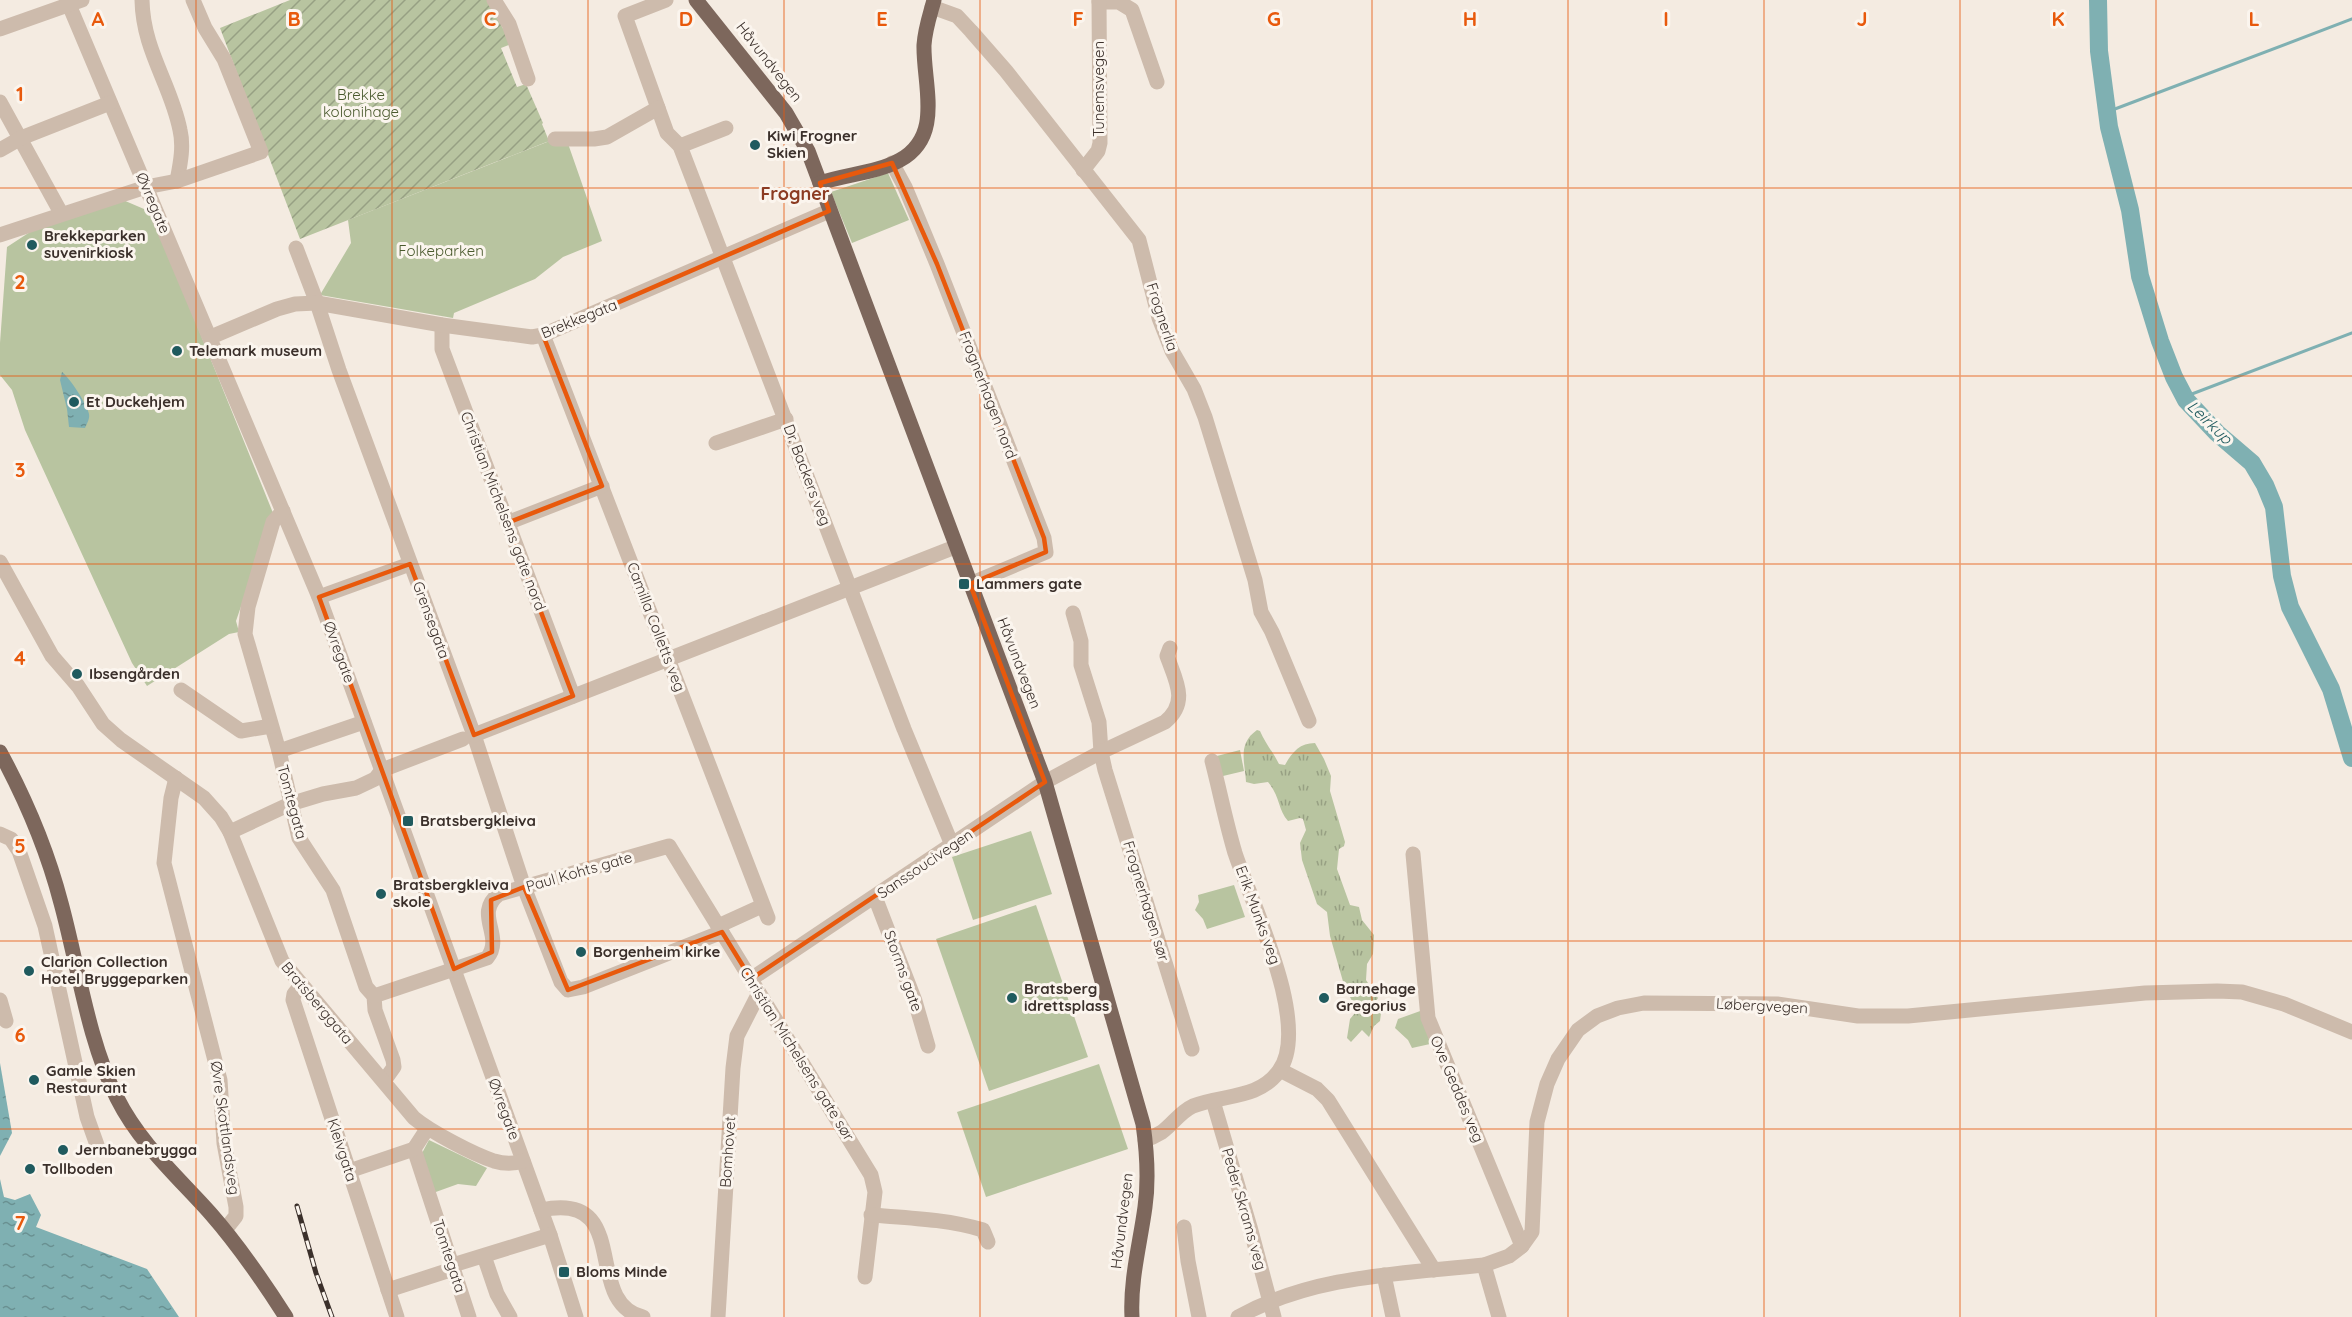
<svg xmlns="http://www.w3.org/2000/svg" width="2352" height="1317" viewBox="0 0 2352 1317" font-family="Quicksand,sans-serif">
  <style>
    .grass { fill: url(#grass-tufts) }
    .park { fill: #b8c4a0 }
    .garden { fill: url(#garden-furrows) }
    .water { fill: url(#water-ripples) }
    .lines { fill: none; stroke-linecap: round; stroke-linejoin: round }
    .stream { stroke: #7fb0b2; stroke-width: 3 }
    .river { stroke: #7fb0b2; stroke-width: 18 }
    .minor { stroke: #cdbbac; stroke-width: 15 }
    .major { stroke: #7d675c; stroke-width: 15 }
    .rail-casing { stroke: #3b302b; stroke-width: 5 }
    .rail { stroke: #fbf5ee; stroke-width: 3; stroke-dasharray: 9; stroke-linecap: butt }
    .marked { fill: none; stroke: #e8590c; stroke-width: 4.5; stroke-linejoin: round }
    .grid { fill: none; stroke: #e8590c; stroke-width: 1.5; stroke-opacity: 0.55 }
    .poi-dot { fill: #1f5a5e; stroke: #fbf5ee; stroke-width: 2 }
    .labels { text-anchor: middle; stroke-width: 6; stroke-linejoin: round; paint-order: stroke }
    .street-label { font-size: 15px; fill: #3b302b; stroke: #fbf5ee }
    .park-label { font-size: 15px; fill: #4a5a2e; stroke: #fbf5ee }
    .poi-label { font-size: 15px; font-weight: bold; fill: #3b302b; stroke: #fbf5ee; text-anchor: start }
    .water-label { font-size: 16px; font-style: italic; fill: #1f5a5e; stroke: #fbf5ee }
    .quarter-label { font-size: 18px; font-weight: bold; fill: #8c3b22; stroke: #fbf5ee }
    .grid-label { font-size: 20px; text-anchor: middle; font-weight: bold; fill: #e8590c; stroke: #fbf5ee; stroke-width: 6; stroke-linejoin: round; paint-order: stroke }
  </style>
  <defs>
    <pattern id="grass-tufts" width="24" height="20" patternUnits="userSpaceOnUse" patternTransform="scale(1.5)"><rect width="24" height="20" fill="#b8c4a0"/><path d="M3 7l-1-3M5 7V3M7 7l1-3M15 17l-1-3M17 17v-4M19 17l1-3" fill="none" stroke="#97a083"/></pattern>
    <pattern id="garden-furrows" width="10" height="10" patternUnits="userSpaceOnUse" patternTransform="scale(1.5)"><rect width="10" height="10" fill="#b8c4a0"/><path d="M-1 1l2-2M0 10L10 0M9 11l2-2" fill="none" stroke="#97a083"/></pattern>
    <pattern id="water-ripples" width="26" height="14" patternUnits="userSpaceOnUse" patternTransform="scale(1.5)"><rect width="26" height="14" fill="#7fb0b2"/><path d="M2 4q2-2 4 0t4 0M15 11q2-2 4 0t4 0" fill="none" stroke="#699091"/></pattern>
  </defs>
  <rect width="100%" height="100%" fill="#f4ebe1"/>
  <path class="grass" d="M1257 730 1260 731C1265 743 1273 752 1279 764L1285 765C1292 752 1300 743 1315 743L1324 759 1331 776 1330 791 1345 842 1344 846 1339 849 1337 869 1350 905 1359 907 1362 920 1374 935 1373 954 1367 964 1366 980 1378 998 1372 1007 1381 1013 1380 1021 1374 1026 1369 1037 1362 1030 1351 1042 1347 1038 1350 1019 1355 1013 1352 1001 1344 985 1330 936 1327 912 1317 904 1302 860 1300 843 1306 830 1303 819 1300 818 1288 821C1278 810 1280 796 1268 782L1254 784 1246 782C1245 762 1237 744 1257 730Z"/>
  <g class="park">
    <polygon points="565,135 602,241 563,257 535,279 454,313 453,318 320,295 351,243 348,220"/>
    <polygon points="888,173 909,220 852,243 831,192"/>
    <polygon points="123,200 151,212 273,513 236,621 239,632 229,634 147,686 132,663 25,430 12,390 0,375 0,343 7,247 30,232"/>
    <polygon points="1240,750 1244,771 1223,776 1213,757"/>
    <polygon points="1031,831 1052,894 973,920 952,857"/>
    <polygon points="1234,885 1245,917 1207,929 1203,919 1195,910 1199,902 1198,895"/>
    <polygon points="1036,905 1088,1057 989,1091 936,939"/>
    <polygon points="1423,1010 1430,1044 1412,1048 1408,1040 1395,1028 1398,1019"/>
    <polygon points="1099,1064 1128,1149 986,1197 957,1112"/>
    <polygon points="429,1140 487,1168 476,1186 458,1184 433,1193 421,1155"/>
  </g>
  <polygon class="garden" points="290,0 488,0 511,44 501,48 517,87 526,84 543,123 542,124 549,141 300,239 220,28"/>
  <g class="water">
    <path d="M62 372C70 378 88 406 89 414 90 419 87 423 85 428L69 427 67 409 60 380Z"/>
    <polygon points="0,1063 12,1133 0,1156"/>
    <polygon points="0,1179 4,1197 15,1200 30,1194 41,1215 36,1227 147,1269 179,1317 0,1317"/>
  </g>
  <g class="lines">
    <g class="stream">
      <polyline points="2107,112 2352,19"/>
      <polyline points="2184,397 2352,333"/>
    </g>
    <polyline class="river" points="2098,0 2099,51 2109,127 2130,210 2140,276 2160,341 2174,377 2186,400 2217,433 2252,463 2265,485 2274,507 2282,576 2290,607 2331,689 2352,758"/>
    <g class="minor">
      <polyline points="67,0 319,597 550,1235 576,1317"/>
      <path d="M142 0C143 51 171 84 180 130 184 147 180 165 177 181"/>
      <polyline points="494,0 509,24 528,79"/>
      <polyline points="666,0 625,16 667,133 680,146 904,729 952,845"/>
      <polyline points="1099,2 1119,2 1132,10 1157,82"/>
      <polyline points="932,7 957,16 971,31 1006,71 1139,240 1159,318 1172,351 1194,389 1205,417 1255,580 1261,612 1272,632 1309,721"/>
      <polyline points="0,29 82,0"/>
      <polyline points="0,102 61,213"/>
      <polyline points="555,139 594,139 607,137 658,108"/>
      <polyline points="680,146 726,128"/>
      <polyline points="0,150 21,138 110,103"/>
      <polyline points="892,163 905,187 937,264 1044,538 1046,552 970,584"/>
      <polyline points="1083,170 1098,151 1100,143 1099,0"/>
      <polyline points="0,235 146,187 177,181 261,152 224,59 205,28 193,0"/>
      <polyline points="296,248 317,303 339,370 474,735 524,887 561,982 568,990 583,987 722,932"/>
      <polyline points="442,325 442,349 573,696"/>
      <polyline points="543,335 768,918"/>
      <polyline points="211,337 277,309 295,304 317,303 442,325 532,337 543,335 829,211"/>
      <polyline points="716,443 786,419"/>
      <polyline points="283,511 273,522 248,607 245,634 279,751 299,838 333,890 366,987 374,996 375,1010 393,1060 394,1067 384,1081"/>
      <polyline points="507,523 602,486"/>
      <path d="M0 562 52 656 78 686 103 724 121 740 204 798 221 817 230 832 282 961 414 1118C431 1132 473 1154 494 1161 504 1164 514 1164 523 1161"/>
      <polyline points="319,597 410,564"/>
      <polyline points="1073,613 1081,641 1081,665 1099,722 1101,752 1105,770 1192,1049"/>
      <polyline points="181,690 241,731 271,726"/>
      <polyline points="474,735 955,547"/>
      <polyline points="279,751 364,722"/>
      <polyline points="176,778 171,798 164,863 220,1080 224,1143 236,1207 236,1216 225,1230"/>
      <polyline points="230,832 290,804 323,794 356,788 375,779 382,770 463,739"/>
      <polyline points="0,834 11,839 19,851 45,926 87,1117 97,1145"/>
      <polyline points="1413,854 1428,1018 1522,1246"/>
      <polyline points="875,897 915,1001 928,1046"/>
      <polyline points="718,926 762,906"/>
      <path d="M751 979 1045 782 1101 752 1165 722C1189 702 1176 681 1167 656L1170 648"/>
      <polyline points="301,985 294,994 293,1000 397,1317"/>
      <path d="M374 996 487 958C505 936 473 914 499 894L669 846 871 1175 875 1192 865 1277"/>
      <polyline points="0,1000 6,1021"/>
      <polyline points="1280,1070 1317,1089 1328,1100 1434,1270"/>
      <polyline points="1213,1101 1250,1227 1274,1317"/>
      <polyline points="427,1129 414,1149 469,1317"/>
      <path d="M1145 1140C1151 1138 1157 1135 1162 1132 1173 1124 1180 1112 1193 1106 1223 1094 1258 1100 1279 1071 1312 1025 1251 902 1235 853 1226 823 1220 792 1212 761"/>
      <polyline points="349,1171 414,1149"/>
      <path d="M541 1210C634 1190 581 1302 643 1317"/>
      <path d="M871 1215C908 1218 947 1219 983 1230L988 1242"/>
      <polyline points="1184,1227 1188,1261 1199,1317"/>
      <polyline points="484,1256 497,1294 510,1317"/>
      <polyline points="453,1265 550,1235"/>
      <polyline points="1484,1265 1499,1317"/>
      <polyline points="1384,1275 1393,1317"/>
      <polyline points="388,1290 453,1269"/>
      <polyline points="718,1317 733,1068 737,1036 759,993"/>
      <path d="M1238 1317C1314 1275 1400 1274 1484 1265L1509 1256 1522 1246 1532 1232 1537 1122 1547 1084 1558 1059 1578 1030 1597 1016 1618 1008 1644 1003 1777 1004 1858 1016H1908L2145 993 2217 991 2242 992 2284 1004 2352 1032"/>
    </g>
    <g class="major">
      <path d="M696 0 786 113 808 151 1045 782 1143 1124C1147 1152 1149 1179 1145 1207 1140 1244 1130 1280 1132 1317"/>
      <path d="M820 183C846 174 877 173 900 160 944 136 923 84 924 45 925 29 930 15 934 0"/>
      <path d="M0 752C26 800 47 849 61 903 78 965 88 1041 117 1098 140 1144 178 1177 211 1214 239 1246 263 1281 286 1317"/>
    </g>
    <g class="rail-casing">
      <polyline id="rail" points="297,1206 316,1273 332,1317"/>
    </g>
    <use href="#rail" class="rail"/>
  </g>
  <path class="marked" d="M892 163 937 264 1044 538 1046 552 970 584 1045 782 751 979 722 932 568 990 524 887 491 900 492 952 454 969 319 597 410 564 474 735 573 696 507 523 602 486 543 335 829 211 820 183Z"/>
  <path class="grid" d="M196 0V1317M392 0V1317M588 0V1317M784 0V1317M980 0V1317M1176 0V1317M1372 0V1317M1568 0V1317M1764 0V1317M1960 0V1317M2156 0V1317M0 188H2352M0 376H2352M0 564H2352M0 753H2352M0 941H2352M0 1129H2352"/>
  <g class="poi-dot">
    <circle cx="755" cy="145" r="6"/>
    <circle cx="32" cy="245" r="6"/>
    <circle cx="177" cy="351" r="6"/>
    <circle cx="74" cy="402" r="6"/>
    <rect x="958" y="578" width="12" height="12" rx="3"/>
    <circle cx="77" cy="674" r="6"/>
    <rect x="402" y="815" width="12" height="12" rx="3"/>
    <circle cx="381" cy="894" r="6"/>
    <circle cx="581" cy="952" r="6"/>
    <circle cx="29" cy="971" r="6"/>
    <circle cx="1012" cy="998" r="6"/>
    <circle cx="1324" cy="998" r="6"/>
    <circle cx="34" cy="1080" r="6"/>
    <circle cx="63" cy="1150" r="6"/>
    <circle cx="30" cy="1169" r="6"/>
    <rect x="558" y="1266" width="12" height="12" rx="3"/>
  </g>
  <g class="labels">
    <g class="street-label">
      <text transform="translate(769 62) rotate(52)" y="5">Håvundvegen</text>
      <text transform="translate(1099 89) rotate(-90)" y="5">Tunemsvegen</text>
      <text transform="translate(153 203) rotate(67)" y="5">Øvregate</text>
      <text transform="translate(1162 317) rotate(72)" y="5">Frognerlia</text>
      <text transform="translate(579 319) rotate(-22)" y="5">Brekkegata</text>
      <text transform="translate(988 395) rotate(69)" y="5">Frognerhagen nord</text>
      <text transform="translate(807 475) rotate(69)" y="5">Dr. Backers veg</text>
      <text transform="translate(503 511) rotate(69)" y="5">Christian Michelsens gate nord</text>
      <text transform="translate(431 620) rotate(70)" y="5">Grensegata</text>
      <text transform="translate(656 627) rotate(69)" y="5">Camilla Colletts veg</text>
      <text transform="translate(339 652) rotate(70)" y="5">Øvregate</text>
      <text transform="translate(1019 663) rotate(69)" y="5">Håvundvegen</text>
      <text transform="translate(292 802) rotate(75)" y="5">Tomtegata</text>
      <text transform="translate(925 864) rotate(-34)" y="5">Sanssoucivegen</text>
      <text transform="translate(579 872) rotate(-16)" y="5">Paul Kohts gate</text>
      <text transform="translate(1146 901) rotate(73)" y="5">Frognerhagen sør</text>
      <text transform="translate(1258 915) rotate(70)" y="5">Erik Munks veg</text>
      <text transform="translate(903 971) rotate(70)" y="5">Storms gate</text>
      <text transform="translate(317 1003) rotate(50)" y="5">Bratsberggata</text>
      <text transform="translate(1762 1006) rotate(3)" y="5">Løbergvegen</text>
      <text transform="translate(797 1054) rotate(58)" y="5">Christian Michelsens gate sør</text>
      <text transform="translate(1457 1089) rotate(67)" y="5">Ove Geddes veg</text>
      <text transform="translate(504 1109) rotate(70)" y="5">Øvregate</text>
      <text transform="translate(225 1128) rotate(82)" y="5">Øvre Skottlandsveg</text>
      <text transform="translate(342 1150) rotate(72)" y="5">Kleivgata</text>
      <text transform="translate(728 1152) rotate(-86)" y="5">Bomhovet</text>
      <text transform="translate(1244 1209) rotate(74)" y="5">Peder Skrams veg</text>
      <text transform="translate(1122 1221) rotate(-83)" y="5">Håvundvegen</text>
      <text transform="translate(449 1256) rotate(72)" y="5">Tomtegata</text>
    </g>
    <g class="park-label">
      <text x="361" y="100">Brekke<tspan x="361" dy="17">kolonihage</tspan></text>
      <text x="441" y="256">Folkeparken</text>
    </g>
    <g class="poi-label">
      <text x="767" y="141">Kiwi Frogner<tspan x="767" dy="17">Skien</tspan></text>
      <text x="44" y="241">Brekkeparken<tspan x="44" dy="17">suvenirkiosk</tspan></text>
      <text x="189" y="356">Telemark museum</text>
      <text x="86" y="407">Et Duckehjem</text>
      <text x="976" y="589">Lammers gate</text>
      <text x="89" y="679">Ibsengården</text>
      <text x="420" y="826">Bratsbergkleiva</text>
      <text x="393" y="890">Bratsbergkleiva<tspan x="393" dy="17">skole</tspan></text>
      <text x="593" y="957">Borgenheim kirke</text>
      <text x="41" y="967">Clarion Collection<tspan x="41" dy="17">Hotel Bryggeparken</tspan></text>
      <text x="1024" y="994">Bratsberg<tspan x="1024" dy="17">idrettsplass</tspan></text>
      <text x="1336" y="994">Barnehage<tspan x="1336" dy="17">Gregorius</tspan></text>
      <text x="46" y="1076">Gamle Skien<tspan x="46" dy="17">Restaurant</tspan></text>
      <text x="75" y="1155">Jernbanebrygga</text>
      <text x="42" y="1174">Tollboden</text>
      <text x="576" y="1277">Bloms Minde</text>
    </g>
    <g class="water-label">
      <text transform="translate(2210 422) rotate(44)" y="6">Leirkup</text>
    </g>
    <g class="quarter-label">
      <text x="795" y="200">Frogner</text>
    </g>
  </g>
  <g class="grid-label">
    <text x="98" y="26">A</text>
    <text x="294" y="26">B</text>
    <text x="490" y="26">C</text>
    <text x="686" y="26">D</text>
    <text x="882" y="26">E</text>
    <text x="1078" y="26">F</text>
    <text x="1274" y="26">G</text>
    <text x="1470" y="26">H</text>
    <text x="1666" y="26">I</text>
    <text x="1862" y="26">J</text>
    <text x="2058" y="26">K</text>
    <text x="2254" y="26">L</text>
    <text x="20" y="101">1</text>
    <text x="20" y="289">2</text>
    <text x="20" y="477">3</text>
    <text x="20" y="665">4</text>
    <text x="20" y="853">5</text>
    <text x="20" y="1042">6</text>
    <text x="20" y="1230">7</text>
  </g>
</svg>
